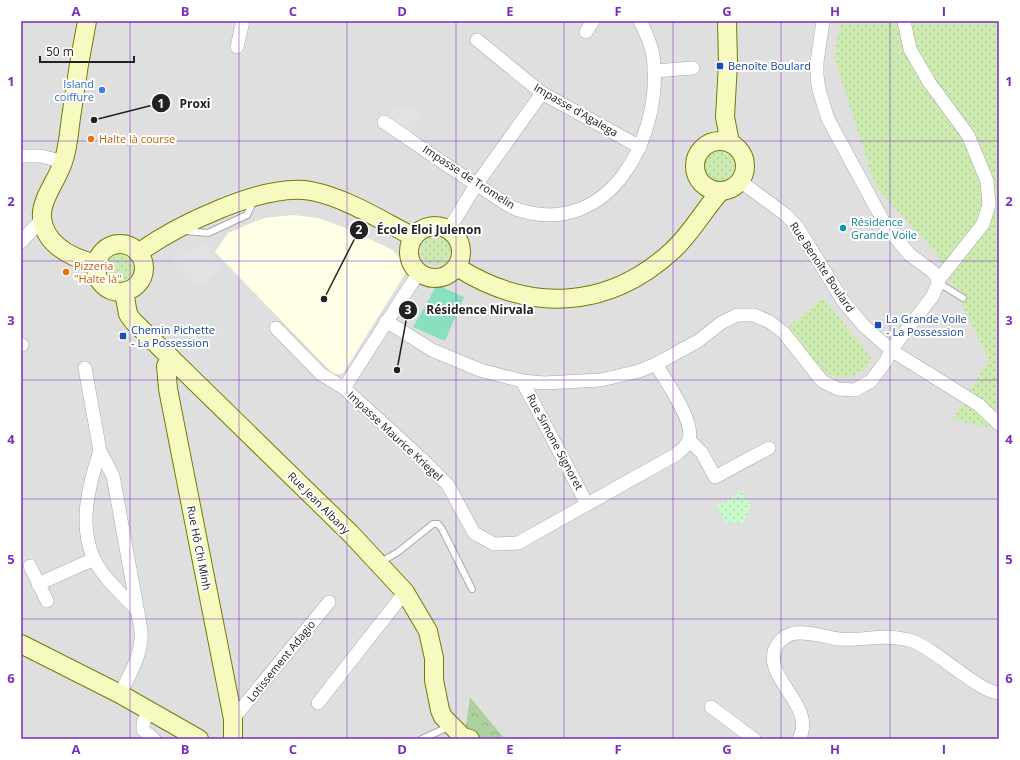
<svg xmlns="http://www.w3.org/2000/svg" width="1020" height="760" viewBox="0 0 1020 760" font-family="'Open Sans',sans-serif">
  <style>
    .residential { fill: #e0dfdf }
    .education { fill: #ffffe5 }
    .grass { fill: url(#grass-dots) }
    .forest { fill: url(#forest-crowns) }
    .park { fill: url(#park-dots) }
    .pitch { fill: #88e0be }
    .parking { fill: #e2e2e2 }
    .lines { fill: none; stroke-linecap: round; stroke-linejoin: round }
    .lane-casing { stroke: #a9a9a9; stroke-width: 8 }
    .street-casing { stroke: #a9a9a9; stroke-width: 14 }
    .secondary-casing { stroke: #707d05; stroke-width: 20 }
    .lane { stroke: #fff; stroke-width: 6 }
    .street { stroke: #fff; stroke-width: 13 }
    .secondary { stroke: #f7fabf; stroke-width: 18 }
    .grid { fill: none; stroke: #7b2cbf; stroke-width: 1; stroke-opacity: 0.55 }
    .transit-dot { fill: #1a4fb4; stroke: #fff; stroke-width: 1.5 }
    .shop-dot { fill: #3f7fe0; stroke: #fff; stroke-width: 1.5 }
    .food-dot { fill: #e8710a; stroke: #fff; stroke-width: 1.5 }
    .culture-dot { fill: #0f9aa8; stroke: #fff; stroke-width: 1.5 }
    .labels { text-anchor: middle; stroke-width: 4; stroke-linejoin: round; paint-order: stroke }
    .transit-label { font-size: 11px; fill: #164399; stroke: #fff; text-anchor: start }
    .shop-label { font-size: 11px; fill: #366cbe; stroke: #fff; text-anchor: end }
    .street-label { font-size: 11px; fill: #222; stroke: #fff }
    .food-label { font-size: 11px; fill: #c56008; stroke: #fff; text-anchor: start }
    .culture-label { font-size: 11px; fill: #0d838f; stroke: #fff; text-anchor: start }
    .leader { fill: none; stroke: #222; stroke-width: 1.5 }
    .callout-dot { fill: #222; stroke: #fff; stroke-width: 1.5 }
    .mark-label { font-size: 12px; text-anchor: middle; font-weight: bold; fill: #fff }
    .callout-label { font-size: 12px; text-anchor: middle; font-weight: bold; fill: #222; stroke: #fff; stroke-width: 4; stroke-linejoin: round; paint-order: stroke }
    .neatline { fill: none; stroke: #7b2cbf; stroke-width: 1.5 }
    .grid-label { font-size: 13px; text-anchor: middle; font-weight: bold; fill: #7b2cbf }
  </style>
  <defs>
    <pattern id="grass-dots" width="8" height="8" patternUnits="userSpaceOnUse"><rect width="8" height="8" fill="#cdebb0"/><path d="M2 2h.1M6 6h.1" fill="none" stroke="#b0c997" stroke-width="1.8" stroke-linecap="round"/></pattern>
    <pattern id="forest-crowns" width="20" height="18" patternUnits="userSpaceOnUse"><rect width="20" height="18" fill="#add19e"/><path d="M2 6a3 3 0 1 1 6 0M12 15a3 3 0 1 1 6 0" fill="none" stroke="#95b388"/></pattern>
    <pattern id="park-dots" width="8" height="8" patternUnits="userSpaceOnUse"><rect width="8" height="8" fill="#c8facc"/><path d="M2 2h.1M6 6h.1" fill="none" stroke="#acd6af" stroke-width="1.8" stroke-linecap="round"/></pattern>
  </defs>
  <rect width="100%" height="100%" fill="#f2efe9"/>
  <polygon class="residential" points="21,21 999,21 999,739 505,739 470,697 464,739 21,739"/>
  <polygon class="education" points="293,215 318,218 343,227 393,250 408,269 343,373 334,375 215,252 228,233 264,218"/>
  <g class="grass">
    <polygon points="841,21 999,21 999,429 953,420 989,359 937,254 875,186 834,56"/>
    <circle cx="719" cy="165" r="15"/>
    <circle cx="436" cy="251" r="15"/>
    <circle cx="119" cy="267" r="15"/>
    <path d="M823 298 869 354 871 360C862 378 840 383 823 371 812 362 797 340 787 328Z"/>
  </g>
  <polygon class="forest" points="470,697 505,739 464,739"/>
  <polygon class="park" points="743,491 751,506 743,523 725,522 716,506"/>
  <polygon class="pitch" points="437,285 464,297 445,341 413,327"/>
  <g class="parking">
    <polygon points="401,106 415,111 421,116 406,137 384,122 393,108"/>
    <polygon points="206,243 210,252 223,266 198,288 177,269 171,259"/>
  </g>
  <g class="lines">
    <g class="lane-casing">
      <g id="lane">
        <polyline points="185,231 208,233 247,215 253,202"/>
        <polyline points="939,283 963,298"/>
        <polyline points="379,563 398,552 433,524 438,524 442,529 472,589"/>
        <polyline points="422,739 448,727"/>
      </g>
    </g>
    <g class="street-casing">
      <g id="street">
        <polyline points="904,21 910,49 929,82 968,135 987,181 989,205 983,224 937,282"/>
        <polyline points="586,32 593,21"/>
        <polyline points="477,40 542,93 640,147"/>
        <polyline points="237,47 243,21"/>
        <polyline points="654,71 693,68"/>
        <path d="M384 122C418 145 452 170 487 191 496 197 506 205 516 209 610 241 664 135 653 55 651 44 645 31 640 21"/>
        <polyline points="21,156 41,156 64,162"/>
        <polyline points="740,181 786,215 798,228 843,301 864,326 891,350 979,405 999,424"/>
        <polyline points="449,229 476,185 542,93"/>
        <polyline points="21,242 42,219"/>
        <polyline points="386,321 432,350 480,370 522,381 544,383 601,380 639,371 656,364 698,341 721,323 737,315 754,315 770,322 784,333 822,381 838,389 855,390 871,381 886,361 891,350 932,297 938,284 937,277 932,271 909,254 886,226 828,119 819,90 817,76 817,62 823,21"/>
        <path d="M276 328 321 374 344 388 422 459 448 485 474 533 494 544 518 543 675 455C681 451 687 446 689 439 695 422 665 380 656 364"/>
        <polyline points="21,344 22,345"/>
        <path d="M85 368 100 451 113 476 141 630C143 653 130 674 120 694"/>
        <polyline points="522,381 587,504"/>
        <polyline points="344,388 419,272"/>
        <polyline points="689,440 702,453 715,477 769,448"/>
        <path d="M100 451C89 484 78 525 94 559 103 578 124 596 138 611"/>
        <polyline points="30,566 47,601"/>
        <polyline points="38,584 94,559"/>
        <polyline points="318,703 405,592"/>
        <polyline points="711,707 754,739"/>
        <polyline points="148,710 143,724 143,730 154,739"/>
        <polyline points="233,719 329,602"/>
        <path d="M799 739C818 705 758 676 777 645 780 640 786 636 791 634 804 630 826 637 839 639 862 641 889 633 912 641 936 649 980 693 999 693"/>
      </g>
    </g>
    <g class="secondary-casing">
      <g id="secondary">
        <path d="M87 21C81 51 76 81 72 111 69 128 69 146 63 162 58 179 40 200 42 218 45 246 73 258 96 264"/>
        <polyline points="727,21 728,63 725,117 730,143"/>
        <circle cx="720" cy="166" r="25"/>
        <circle cx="435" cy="252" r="26"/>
        <circle cx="120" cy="268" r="24"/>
        <path d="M138 253C176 226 264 182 311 191 347 198 382 221 414 237"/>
        <path d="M457 267C529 313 608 310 672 251 691 234 703 211 720 192"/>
        <polyline points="124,292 128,314 133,321 351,534 405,592 428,631 434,658 434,680 440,710 443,717 463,737 470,739"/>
        <polyline points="171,358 166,366 168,389 233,719 233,739"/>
        <polyline points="21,644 120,694 199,739"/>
      </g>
    </g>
    <use href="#lane" class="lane"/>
    <use href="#street" class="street"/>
    <use href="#secondary" class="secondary"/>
  </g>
  <path class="grid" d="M130 21V739M239 21V739M347 21V739M456 21V739M564 21V739M673 21V739M781 21V739M890 21V739M21 141H999M21 261H999M21 380H999M21 499H999M21 619H999"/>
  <g class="transit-dot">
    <rect x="716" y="62" width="8" height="8" rx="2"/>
    <rect x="874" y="321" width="8" height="8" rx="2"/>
    <rect x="119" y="332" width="8" height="8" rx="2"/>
  </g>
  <circle class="shop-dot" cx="102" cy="90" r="4"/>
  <g class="food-dot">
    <circle cx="91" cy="139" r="4"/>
    <circle cx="66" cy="272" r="4"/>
  </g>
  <circle class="culture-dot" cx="843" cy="228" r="4"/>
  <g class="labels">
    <g class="transit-label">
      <text x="728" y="70">Benoîte Boulard</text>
      <text x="886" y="323">La Grande Voile<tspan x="886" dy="13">- La Possession</tspan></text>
      <text x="131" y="334">Chemin Pichette<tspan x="131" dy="13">- La Possession</tspan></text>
    </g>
    <g class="shop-label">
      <text x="94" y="88">Island<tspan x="94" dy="13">coiffure</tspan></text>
    </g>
    <g class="street-label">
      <text transform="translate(576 110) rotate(30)" y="4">Impasse d'Agalega</text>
      <text transform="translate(469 177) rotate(33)" y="4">Impasse de Tromelin</text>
      <text transform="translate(822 267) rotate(56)" y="4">Rue Benoîte Boulard</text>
      <text transform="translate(395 436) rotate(43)" y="4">Impasse Maurice Kriegel</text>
      <text transform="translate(555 442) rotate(62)" y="4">Rue Simone Signoret</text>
      <text transform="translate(319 503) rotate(45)" y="4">Rue Jean Albany</text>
      <text transform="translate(199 548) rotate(79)" y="4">Rue Hô Chi Minh</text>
      <text transform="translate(281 661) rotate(-51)" y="4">Lotissement Adagio</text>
    </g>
    <g class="food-label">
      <text x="99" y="143">Halte là course</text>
      <text x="74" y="270">Pizzeria<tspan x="74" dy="13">"Halte là"</tspan></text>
    </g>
    <g class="culture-label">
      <text x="851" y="226">Résidence<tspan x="851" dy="13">Grande Voile</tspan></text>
    </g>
  </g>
  <path class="leader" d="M94 120L161 103M324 299L359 230M397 370L408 310"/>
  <g class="callout-dot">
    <circle cx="94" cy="120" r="4"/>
    <circle cx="324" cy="299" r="4"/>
    <circle cx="397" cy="370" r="4"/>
    <circle cx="161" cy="103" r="10"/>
    <circle cx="359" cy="230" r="10"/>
    <circle cx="408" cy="310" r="10"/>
  </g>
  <g class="mark-label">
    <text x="161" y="108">1</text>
    <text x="359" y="234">2</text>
    <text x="408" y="314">3</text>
  </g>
  <g class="callout-label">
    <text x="195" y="108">Proxi</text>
    <text x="429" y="234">École Eloi Julenon</text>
    <text x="480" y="314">Résidence Nirvala</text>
  </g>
  <rect width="1020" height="760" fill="none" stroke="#ffffff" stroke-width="44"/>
  <path d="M40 56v6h94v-6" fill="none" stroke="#222222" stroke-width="2"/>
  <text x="46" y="56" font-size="12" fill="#222222" stroke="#ffffff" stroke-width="3" paint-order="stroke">50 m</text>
  <rect x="22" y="22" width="976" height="716" class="neatline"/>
  <g class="grid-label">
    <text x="76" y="16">A</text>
    <text x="185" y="16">B</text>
    <text x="293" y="16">C</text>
    <text x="402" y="16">D</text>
    <text x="510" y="16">E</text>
    <text x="618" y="16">F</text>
    <text x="727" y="16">G</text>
    <text x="835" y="16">H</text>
    <text x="944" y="16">I</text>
    <text x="11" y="86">1</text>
    <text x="1009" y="86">1</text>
    <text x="11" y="206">2</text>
    <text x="1009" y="206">2</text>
    <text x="11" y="325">3</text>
    <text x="1009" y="325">3</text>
    <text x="11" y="444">4</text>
    <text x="1009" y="444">4</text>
    <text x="11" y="564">5</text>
    <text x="1009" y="564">5</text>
    <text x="11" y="683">6</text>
    <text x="1009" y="683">6</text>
    <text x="76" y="754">A</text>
    <text x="185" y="754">B</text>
    <text x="293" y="754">C</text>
    <text x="402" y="754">D</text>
    <text x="510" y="754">E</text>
    <text x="618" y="754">F</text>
    <text x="727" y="754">G</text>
    <text x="835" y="754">H</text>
    <text x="944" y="754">I</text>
  </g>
</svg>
